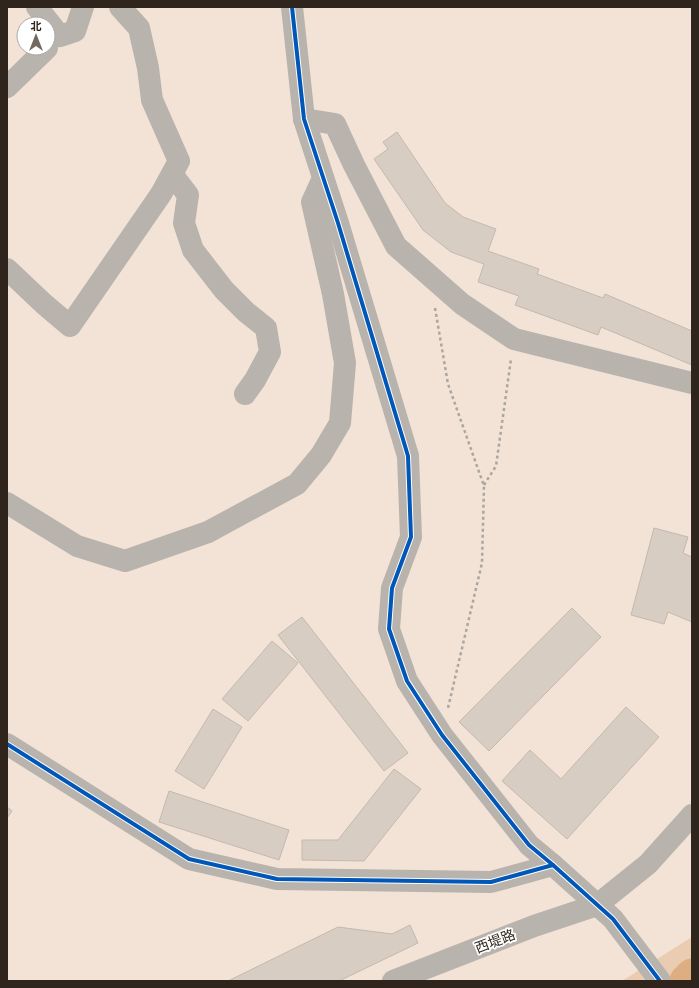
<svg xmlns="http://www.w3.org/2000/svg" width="699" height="988" viewBox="0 0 699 988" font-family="'Noto Serif','Noto Sans SC',serif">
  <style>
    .green { fill: #eaccb2 }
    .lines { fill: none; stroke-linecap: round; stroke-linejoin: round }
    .river { stroke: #deae83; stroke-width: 33 }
    .building { fill: #d8cdc2; stroke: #c4b9ae }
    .path { stroke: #aca6a0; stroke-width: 2.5; stroke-dasharray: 3 3; stroke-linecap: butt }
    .minor { stroke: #b9b3ae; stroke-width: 22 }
    .cycleway-casing { stroke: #fff; stroke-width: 6 }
    .cycleway { stroke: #0057b8; stroke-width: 4 }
    .labels { text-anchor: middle; stroke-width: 3.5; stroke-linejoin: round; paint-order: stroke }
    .street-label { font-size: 14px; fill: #2f251c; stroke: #fff }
  </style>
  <rect width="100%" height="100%" fill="#f2e3d6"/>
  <polygon class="green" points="692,937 692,981 622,981"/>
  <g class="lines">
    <polyline class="river" points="686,981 692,975"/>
  </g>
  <g class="building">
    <polygon points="397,132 445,203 463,217 496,229 488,251 539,269 537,274 603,298 605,294 692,331 692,365 601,327 598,335 515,305 519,296 478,282 484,264 451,252 423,230 374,159 388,149 383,142"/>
    <polygon points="654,528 688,537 683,553 692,557 692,622 668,612 664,624 631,615"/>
    <polygon points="572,608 601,637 489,751 459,722"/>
    <polygon points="302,617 408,753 384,771 278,635"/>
    <polygon points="272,641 298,663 248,721 222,699"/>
    <polygon points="626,707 659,737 567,839 502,781 530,750 561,779"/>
    <polygon points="213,709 242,727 204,789 175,771"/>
    <polygon points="394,769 421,789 364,861 302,860 302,840 338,840"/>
    <polygon points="169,791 289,830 279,860 159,822"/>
    <polygon points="7,807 12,811 7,818"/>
    <polygon points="410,925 418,943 339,981 228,981 338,927 392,934"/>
  </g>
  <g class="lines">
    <g class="path">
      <polyline points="435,308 448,384 484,486 482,563 448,708"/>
      <polyline points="484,485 496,466 511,359"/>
    </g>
    <g class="minor">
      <polyline points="37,7 60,36 75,31 83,7"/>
      <polyline points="292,7 304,119 338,223 408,456 411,537 392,588 389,629 407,681 442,735 529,845 553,865"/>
      <polyline points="7,87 47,48"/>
      <polyline points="304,119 335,124 354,165 396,246 462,304 514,339 692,383"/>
      <polyline points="172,174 188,195 184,223 193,250 224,290 246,312 266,328 270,352 255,380 245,394"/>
      <polyline points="7,269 44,304 70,326 161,194 179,161 152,100 148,68 139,28 120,7"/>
      <polyline points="7,503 77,546 125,561 208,532 297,484 321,455 340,423 345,363 333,294 312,202 323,178"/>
      <polyline points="7,744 189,859 277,879 491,882 553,865 613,919 660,981"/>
      <polyline points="393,981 534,926 597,905 648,864 692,815"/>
    </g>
    <g class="cycleway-casing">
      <g id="cycleway">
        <polyline points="292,7 304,119 338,223 408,456 411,537 392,588 389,629 407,681 442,735 529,845 553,865"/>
        <polyline points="7,744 189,859 277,879 491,882 553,865 613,919 660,981"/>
      </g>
    </g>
    <use href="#cycleway" class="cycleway"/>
  </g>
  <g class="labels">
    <g class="street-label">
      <text transform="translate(495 941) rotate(-21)" y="5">西堤路</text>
    </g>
  </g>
  <rect width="699" height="988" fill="none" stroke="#2f251c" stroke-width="16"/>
  <g transform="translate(36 36)"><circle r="19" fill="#ffffff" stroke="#aca8a4"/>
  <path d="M0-3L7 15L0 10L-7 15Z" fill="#73685d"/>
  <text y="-6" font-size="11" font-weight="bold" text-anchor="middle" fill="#2f251c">北</text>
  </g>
</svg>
